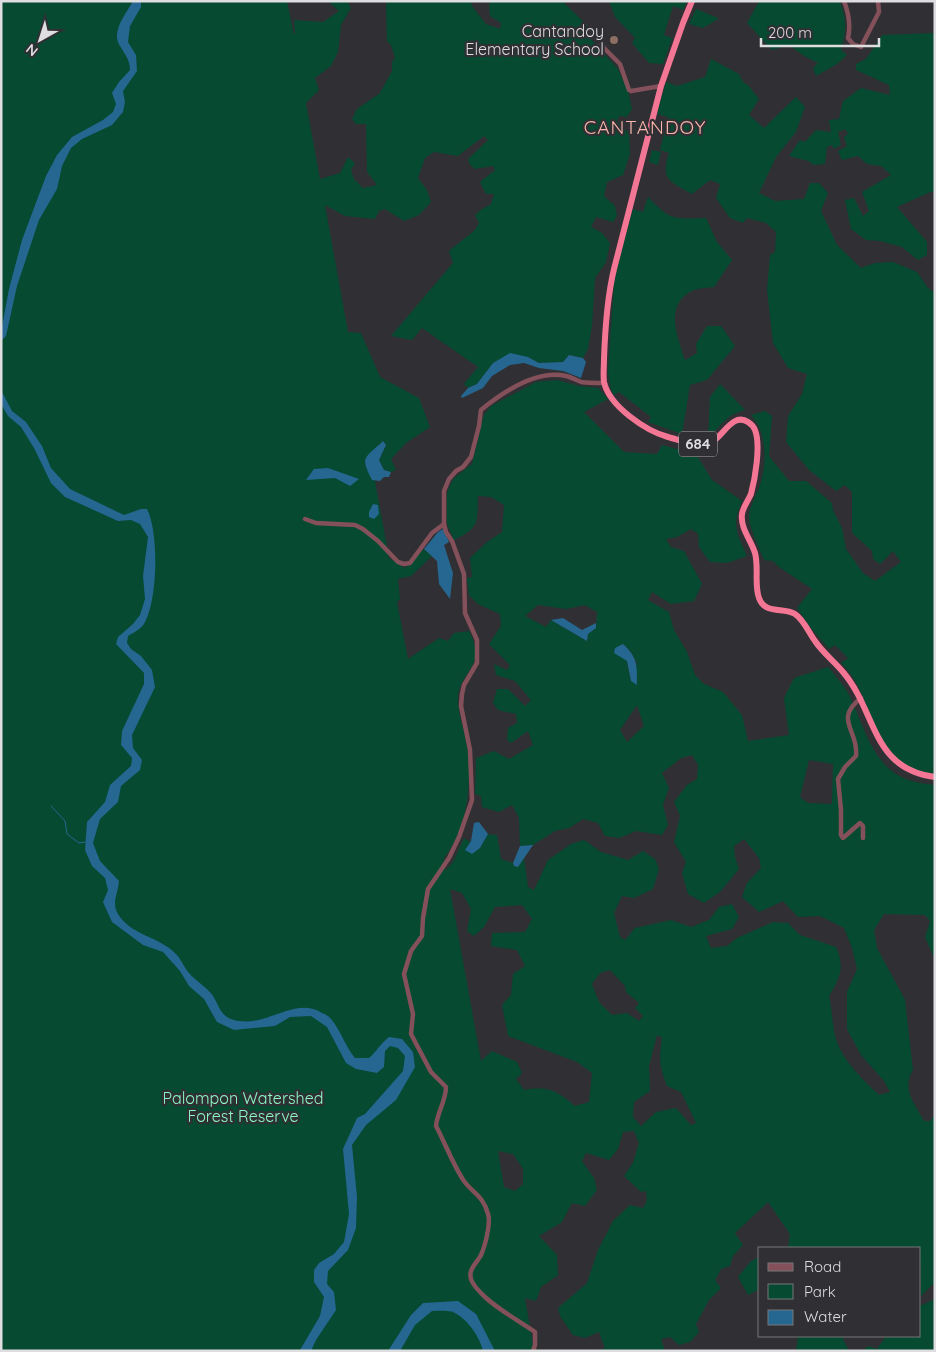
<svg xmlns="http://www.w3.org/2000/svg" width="936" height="1352" viewBox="0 0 936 1352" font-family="Quicksand,sans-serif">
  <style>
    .green { fill: #054a31; fill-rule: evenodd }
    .water { fill: #256790 }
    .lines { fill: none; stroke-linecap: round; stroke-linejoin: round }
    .stream { stroke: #256790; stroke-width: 1 }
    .minor { stroke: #84515b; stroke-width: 4.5 }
    .highway { stroke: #f37795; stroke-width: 6 }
    .education-dot { fill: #8d6e63; stroke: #303034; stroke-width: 2 }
    .labels { text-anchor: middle; stroke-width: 4.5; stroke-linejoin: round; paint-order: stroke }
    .shield { fill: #303034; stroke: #aaaaac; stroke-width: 1 }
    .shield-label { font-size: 15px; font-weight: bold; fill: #dedee0 }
    .poi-label { font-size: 16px; fill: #dedee0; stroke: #303034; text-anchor: end }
    .park-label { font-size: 16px; fill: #8bf7c4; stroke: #303034 }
    .quarter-label { font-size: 19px; letter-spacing: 1px; fill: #f9b6ab; stroke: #303034 }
  </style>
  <rect width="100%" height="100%" fill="#303034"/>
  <g class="green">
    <path d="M1 1H287L294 35 295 33 294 20 323 22 339 11 328 1H347L351 8 341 25 338 52 331 66 315 78 319 90 306 103 320 179 340 173 348 157 355 163 351 170 354 179 363 188 377 185 367 172 366 124H356L352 119 357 109 380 93 392 71V62L395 58 391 45 387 41 386 5 388 1H471L472 6 486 24 500 29 501 23 490 16 489 5 491 1H562L587 25 589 37 618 69 628 91 632 109 627 117 619 116 617 121 629 133 630 154 623 175 607 182 604 196 615 206 617 216 613 222 596 217 591 227 602 233 610 243 606 262 595 278 592 326 588 349 583 358 569 355 563 362 539 363 528 357 493 363 477 384 468 388 464 384 478 367 422 328 412 340 391 336 453 263 449 251 475 230 479 223 475 215 482 209 491 204 494 194H486L480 182 495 170 493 166 475 169 470 165 468 159 488 140 484 136 458 156 434 152 425 158 418 178 427 190 431 202 419 215 404 221 385 209 379 211 375 219 345 216 325 205 348 332 361 333 380 377 419 398 430 427 406 443 391 459 396 470 391 472 384 470 379 460 386 445 383 441 370 454 389 558 405 568 424 549 432 556 411 576 398 579 400 599 397 602 408 659 439 638 448 641 454 633 469 631C489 668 457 671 458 701 458 715 466 736 469 750 470 757 469 765 469 772 469 802 463 834 444 858L446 870 453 862 464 838 480 848 488 834 497 835 501 859 513 863 514 866 518 867 524 858 528 887 534 890 548 860 571 844 584 840 601 852 628 860 643 851 655 859 659 869 653 889 634 898 622 896 614 913 620 937 625 940 635 928 671 920 691 927 709 920 719 907 732 904 739 917 732 929 706 936 711 948 727 946 737 938 773 922 788 923 800 935 836 947C845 967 840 978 829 996 832 1009 832 1022 835 1035 840 1058 862 1079 879 1095L890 1092 884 1081 861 1055 847 1029V992L857 969 852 948 844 928 820 916 798 917 783 901 759 912 742 897 747 883 761 868 759 858 744 839 734 846 735 857 739 869 720 892 704 903 688 894 682 873 686 862 674 842 680 816 674 802 687 785 697 779 698 765 692 755 681 758 662 773 669 788 663 805 668 825 662 835 636 831 619 838 605 836 598 823 583 819 569 828 555 831 533 845 520 846 519 818 512 805 499 812 482 807 481 796 475 794 476 758 494 751 509 759 533 745 528 731 511 743 507 740 508 728 517 723 516 714 498 710 493 703 497 689H508L525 706 531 700 515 681 496 675 494 664 507 670 510 665 489 644 501 626 500 614 478 604 469 595 467 578 472 577 470 558 487 542 502 532 504 505 491 497 478 496C477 523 480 527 454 540L447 524V493L453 479 472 464 484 415 491 406 536 382 557 380 579 386 598 388 608 399 584 412 624 452 657 454 662 445 696 454 712 480 742 501C731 527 737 532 747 556L727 563 710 562 699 547 698 534 691 529 677 537 666 539 671 547 684 551 702 584 694 601 671 604 652 592 648 600 669 612 674 630 687 652 695 675 704 684 723 692 742 715 748 741 789 735 784 698 794 678 828 667C837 678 847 688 852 701 866 732 875 771 912 781 919 783 927 784 935 785V960L925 937 930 921 925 915 884 914 874 930 877 948 905 1000 913 1070C901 1090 915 1103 924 1121H930L935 1114V1282L921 1296 920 1248H788L790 1234 768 1202 735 1233 743 1245 733 1256 730 1266 721 1269 715 1280 721 1288 709 1300 696 1324 699 1332 690 1342 679 1345 670 1337 661 1339 665 1351H599L605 1348 599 1332 585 1338 573 1335 560 1316 558 1308 587 1283 598 1250 613 1221 630 1205 643 1208 647 1200 646 1191 641 1192 624 1176 633 1163 639 1143 634 1131 623 1132 618 1149 609 1160 586 1153 582 1161 594 1178 597 1190 585 1206 572 1203 562 1222 539 1236 557 1255 558 1275 541 1287 536 1301 525 1298 534 1351H1ZM538 605 566 609 585 605 597 612 596 628 588 634 587 641 551 620 546 627 525 616ZM623 644 631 652 637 663 631 681ZM637 705 644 726 627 742 620 730ZM809 760 833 764 832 804 808 803 800 797ZM450 889 462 893 471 909 467 931 474 936 484 927 495 907 522 905 532 919 525 932 492 933 491 946 517 950 525 966 513 974 511 995 502 1005 508 1036 577 1062 592 1073 589 1102 575 1106C556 1090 548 1086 524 1090L516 1079 522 1073 517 1062 492 1051 481 1061ZM610 970 625 986 626 992 639 1003 635 1008 643 1016 639 1021 627 1013 612 1015 599 1002 592 984 600 973ZM657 1035 662 1038C659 1060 659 1065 667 1086L681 1092 696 1123 691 1125 676 1108 656 1112 641 1126 633 1117 634 1102 650 1091 649 1066ZM498 1151 513 1154 523 1169V1184L515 1191 504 1187Z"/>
    <polygon points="609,1 687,1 683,10 673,6 664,35 672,38 663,64 649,63 632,43 635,38 615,17"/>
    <path d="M759 1H839C848 18 846 33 841 50L847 55 837 64 816 76 813 68 818 63 804 56 789 45 772 50 747 23Z"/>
    <polygon points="696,9 718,18 718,19 703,28 689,24"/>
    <polygon points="935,33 935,192 930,192 897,207 927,242 927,255 918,260 902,247 880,241 866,240 851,229 845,200 854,198 863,216 869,211 862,192 891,175 881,166 867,164 858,156 842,160 838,151 847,146 844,137 848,134 845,129 838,132 841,145 834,149 832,145 827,147 825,164 814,165 808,161 789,156 800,140 805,142 816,130 831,132 829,120 839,119 843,101 861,88 890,95 889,85 856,70 856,64 866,59 882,35"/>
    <path d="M711 59 739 74 743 82 748 85 759 99 749 115 764 128 796 97 805 107 796 132 776 157 759 193 775 201 804 199 810 183H819L828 193 821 211 837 245 861 268 875 263 893 262 917 272 928 288 935 293V775C925 773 914 771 905 766 872 747 870 689 841 663L848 658 835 645 829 649 811 628 797 608 812 589 779 567 773 561 764 560C760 550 749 527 749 517 748 511 756 495 759 488 767 466 768 433 751 415L765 411 772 416 769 456 789 481H806L832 503 833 510 842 528 846 549 863 573 875 581 901 562 893 551 880 564 873 559 872 551 852 533V492L845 485 836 491 809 470 786 442 788 416 802 394 807 374 788 368 773 343 767 290 770 255 775 252 776 232 766 223 747 218 743 223 730 218 716 198 720 184 710 180 692 194C670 181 660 180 669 153L660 150 668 117 657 114 666 82 677 86 705 77Z"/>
    <polygon points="652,150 661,152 658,165 649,162"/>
    <path d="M648 197C671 221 674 219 706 218L717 242 732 260 714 287C706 288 696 288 690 292 664 307 678 338 685 360L697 353 696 344 707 326H721L735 346 707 380 690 385 682 434 648 422 651 417 619 392 614 395 611 390 608 372 614 285 617 267 633 209 643 212Z"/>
    <path d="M720 384 745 410C724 415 723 426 708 437L710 397Z"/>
    <polygon points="760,1256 760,1289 748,1295 738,1277 750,1262"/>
    <polygon points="935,1299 935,1351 864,1351 863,1350 869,1346 877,1349 885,1338 885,1336 920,1336 920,1306"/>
    <polygon points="798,1336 844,1336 843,1339 849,1351 796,1351"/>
  </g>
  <g class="water">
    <path d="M133 1H141V7L130 26 128 42 136 55 137 71 123 91 125 102 123 112 112 125 82 139 71 148 62 166 57 189 39 220 17 286 6 336 1 341V332L9 289 22 240 46 176 57 155 72 137 103 120 113 112 116 104 112 93 119 82 130 70C130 55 118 48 117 38 116 25 127 12 133 1Z"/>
    <polygon points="510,353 528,357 539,363 563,362 569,355 583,358 586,362 581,378 563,371 539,368 524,363 510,365 492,376 483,388 462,398 461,396 468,388 477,384 493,363"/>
    <path d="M1 390 12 411 26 422 42 446 51 468 70 489 124 515 141 509H147C159 532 158 601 144 624 141 629 133 633 128 636L127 643 131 649 141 656 152 670 155 687 132 735 133 748 142 760 140 770 121 786 118 802 100 819 93 843 100 861 119 881C118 895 110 904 120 917 134 936 160 937 176 954 181 959 184 967 189 973 196 981 207 987 213 996 219 1005 220 1015 231 1019 265 1031 293 995 322 1013 325 1014 329 1016 331 1019 340 1029 345 1046 355 1058H369C377 1051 380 1044 389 1037L402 1039 413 1052 415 1067 396 1100 366 1125 352 1145 357 1197 356 1228 348 1250 328 1271 327 1284 334 1292 336 1310 316 1340 311 1351 300 1350 320 1316 324 1297 314 1282V1270L319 1263 334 1254 344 1242 349 1214 343 1149 357 1118 365 1114 403 1071 405 1056 398 1048 390 1046 385 1051 384 1067 377 1073 356 1069 346 1063 327 1027 311 1016 290 1017 275 1026 234 1030 217 1022 204 999 189 986 180 971 163 952 143 945 112 922 103 902 108 890 105 878 92 866 85 850 87 822 105 802 110 785 131 766 132 758 121 745 122 731 144 684V673L116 644 118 637 133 624 140 615 145 599 143 576 148 537 140 524 131 520 118 521 65 497 51 483 34 448 21 427 8 416 1 404Z"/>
    <path d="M383 441 386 445 379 460 384 470 391 472 389 477H384L380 481 372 480C360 456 364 459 383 441Z"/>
    <polygon points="328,468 359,479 350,486 335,478 306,480 314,469"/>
    <polygon points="373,504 378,505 379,514 374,519 369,517 369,512"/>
    <polygon points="443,529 449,542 444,545 453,573 450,599 439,584 437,561 424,549 438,532"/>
    <polygon points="563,618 582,630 596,623 596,628 588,634 587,641 551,620"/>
    <path d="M623 644C638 658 637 665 637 685L631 681 627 661 614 653 615 648Z"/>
    <polygon points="479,822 488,834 480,848 472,854 465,850 471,841 474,823"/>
    <polygon points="533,845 518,867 514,866 513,863 520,846"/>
    <path d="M458 1301 476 1314 495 1351H483C480 1337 468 1320 455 1313 450 1310 439 1311 432 1311L415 1325 400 1351H388L411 1315 423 1303Z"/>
  </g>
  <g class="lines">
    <polyline class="stream" points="51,806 65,821 67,834 79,843 85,842"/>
    <g class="minor">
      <path d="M844 1C849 14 851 25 848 38L853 44 861 47 879 12 878 1"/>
      <polyline points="601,45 620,64 629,90 631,91 661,86"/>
      <polyline points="305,519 316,523 355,525 363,529 378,541 398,562 404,564 410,563 432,533 444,524"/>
      <path d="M861 698C833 720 859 730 856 756L845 767 838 779 841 810V835L843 838 860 823 863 826V838"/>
      <path d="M533 1351 535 1345V1332C518 1320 500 1311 485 1297 480 1292 473 1286 471 1279 468 1269 477 1263 481 1255 485 1246 491 1224 488 1214 483 1194 470 1192 462 1178 452 1162 445 1143 436 1126 437 1113 446 1101 446 1087L431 1072 411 1034 413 1014 404 974 411 951 422 936 423 918 428 889 449 858 459 837 472 800 470 750 461 706 462 694 464 685 477 663V640L465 613 464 574 452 541 446 532 444 524V491L449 479 456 471 463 467 471 457 479 426 481 410C503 392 536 369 566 376 571 377 576 380 581 382 589 383 597 383 604 383"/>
    </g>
    <path class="highway" d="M692 1 683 23 661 86 614 269C607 298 605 330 604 359 604 367 603 375 604 382 609 406 646 431 668 437 680 440 701 449 712 442 723 436 733 412 748 422 751 424 754 427 755 430 761 445 755 479 751 494 748 501 743 507 742 514 740 528 751 540 755 553 759 568 754 585 759 598 765 615 783 607 795 614 804 620 809 633 815 641 823 653 834 661 843 672 877 712 871 769 935 777"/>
  </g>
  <circle class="education-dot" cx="614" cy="40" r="5"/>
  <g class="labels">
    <rect class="shield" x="679" y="431.5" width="38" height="25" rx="4"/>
    <g class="shield-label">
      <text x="698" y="449">684</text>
    </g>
    <g class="poi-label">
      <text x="604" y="37">Cantandoy<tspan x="604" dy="18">Elementary School</tspan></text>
    </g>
    <g class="park-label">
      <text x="243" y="1104">Palompon Watershed<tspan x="243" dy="18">Forest Reserve</tspan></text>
    </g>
    <g class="quarter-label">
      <text x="645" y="134">CANTANDOY</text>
    </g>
  </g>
  <rect width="936" height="1352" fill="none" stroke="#dedee0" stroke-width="5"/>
  <rect x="758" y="1247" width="162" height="90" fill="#303034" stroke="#767679"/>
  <rect x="768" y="1263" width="25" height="8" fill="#84515b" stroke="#767679"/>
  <text x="804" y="1272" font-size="15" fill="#dedee0">Road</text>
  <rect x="768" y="1284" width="25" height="15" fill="#054a31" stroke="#767679"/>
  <text x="804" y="1297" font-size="15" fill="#dedee0">Park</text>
  <rect x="768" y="1310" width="25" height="15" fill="#256790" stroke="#767679"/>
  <text x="804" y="1322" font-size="15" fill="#dedee0">Water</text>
  <g transform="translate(40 40) rotate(219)" stroke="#303034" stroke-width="4" paint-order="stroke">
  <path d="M0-4L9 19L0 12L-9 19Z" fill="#dedee0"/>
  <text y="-8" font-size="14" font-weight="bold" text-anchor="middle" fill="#dedee0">N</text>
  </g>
  <path d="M761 38v8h118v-8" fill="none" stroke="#dedee0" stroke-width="2.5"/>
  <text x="768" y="38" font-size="15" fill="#dedee0" stroke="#303034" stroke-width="4" paint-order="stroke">200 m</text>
</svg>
